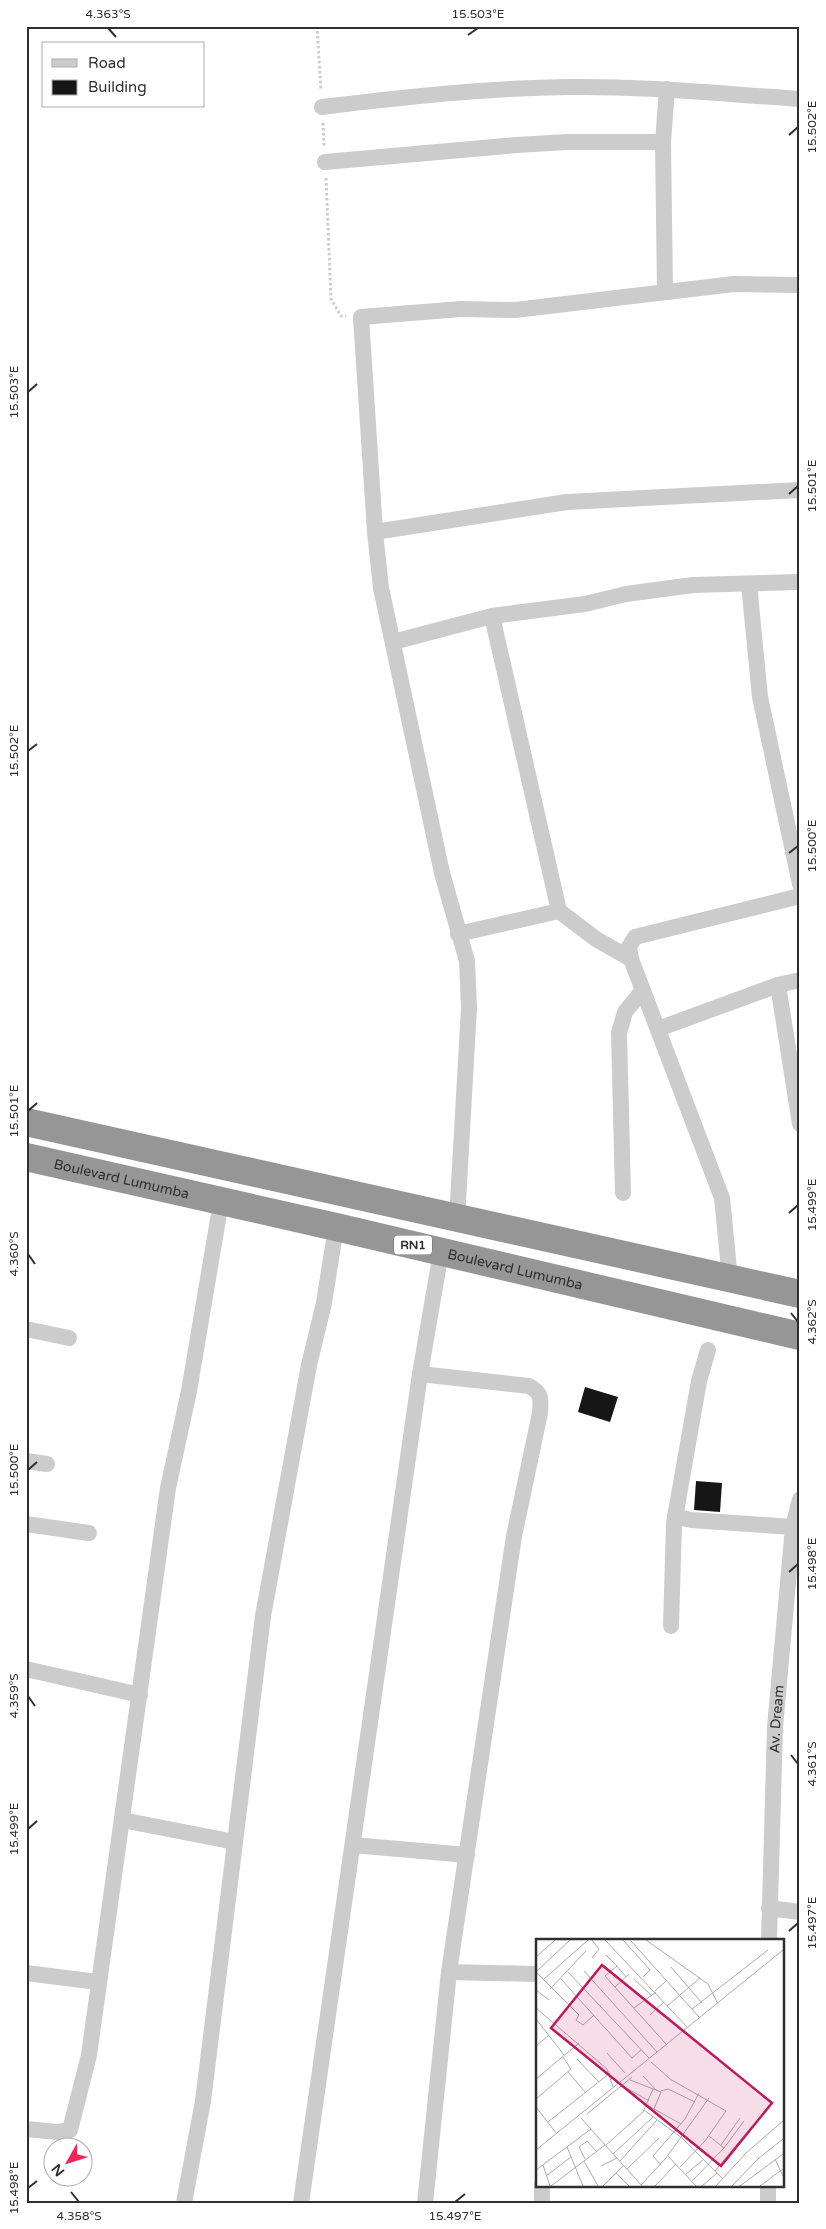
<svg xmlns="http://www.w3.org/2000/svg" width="826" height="2229" viewBox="0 0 826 2229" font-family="'Varela Round',sans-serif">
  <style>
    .building { fill: #161616 }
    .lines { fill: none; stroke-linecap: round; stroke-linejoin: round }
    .path { stroke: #ccc; stroke-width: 3; stroke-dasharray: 2.5 2.5; stroke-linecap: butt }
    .street { stroke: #ccc; stroke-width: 16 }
    .highway { stroke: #969696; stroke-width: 28 }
    .ticks { fill: none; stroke: #2f2f2f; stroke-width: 2 }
    .labels { text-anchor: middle; stroke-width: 5; stroke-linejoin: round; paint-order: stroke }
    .shield { fill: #fff; stroke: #6d6d6d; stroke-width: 1 }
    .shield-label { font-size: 12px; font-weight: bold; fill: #2f2f2f }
    .street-label { font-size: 14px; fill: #2f2f2f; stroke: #fff }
    .inset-road { fill: none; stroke: #acacac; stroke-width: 1 }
    .view { fill: #c2185b; fill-opacity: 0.15; stroke: #c2185b; stroke-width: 2.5 }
    .inset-edge { fill: none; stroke: #2f2f2f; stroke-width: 2.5 }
    .neatline { fill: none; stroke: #2f2f2f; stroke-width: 2 }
    .ticks-label { font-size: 12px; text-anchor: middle; fill: #2f2f2f }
  </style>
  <rect width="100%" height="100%" fill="#fff"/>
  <g class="building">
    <polygon points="585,1387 618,1397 610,1422 578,1412"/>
    <polygon points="696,1481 722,1483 720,1512 694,1510"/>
  </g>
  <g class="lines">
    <g class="path">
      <polyline points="317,26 321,91"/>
      <polyline points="323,123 324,146"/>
      <polyline points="326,178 331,299 341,316 346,316"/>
    </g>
    <g class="street">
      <path d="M322 107C404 97 486 88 568 87 646 86 723 94 800 99"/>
      <polyline points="325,162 517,145 566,142 663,142"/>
      <polyline points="665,291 663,142 667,89"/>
      <polyline points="375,532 567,502 800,490"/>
      <polyline points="749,584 760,697 800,884"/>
      <polyline points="492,616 559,911 596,939 631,959"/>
      <polyline points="393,642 492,616 585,604 626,594 693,585 800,582"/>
      <polyline points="458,934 559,911"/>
      <polyline points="778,985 800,1124"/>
      <polyline points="658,1029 778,985 800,980"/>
      <polyline points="623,1193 619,1033 625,1012 643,990"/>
      <polyline points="457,1219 469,1008 467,961 442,873 381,588 375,532 361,317 461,309 515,310 734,284 800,285"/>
      <polyline points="730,1279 722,1198 631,959 629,947 635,937 800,896"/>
      <polyline points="26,1329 69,1338"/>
      <path d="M420 1374 529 1386C542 1393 541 1399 540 1413L514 1536 449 1972 425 2203"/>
      <polyline points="26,1461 47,1464"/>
      <polyline points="675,1516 691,1520 793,1527"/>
      <polyline points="26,1524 89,1533"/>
      <polyline points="671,1626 674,1523 699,1381 708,1350"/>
      <polyline points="26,1669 140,1695"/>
      <polyline points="122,1820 235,1842"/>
      <polyline points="353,1845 467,1855"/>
      <polyline points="769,1908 800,1912"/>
      <path id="s1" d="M769 1940 775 1727 793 1527 800 1499"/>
      <polyline points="449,1972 537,1974"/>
      <polyline points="26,1973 98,1982"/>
      <polyline points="26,2129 57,2132 70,2130 89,2055 168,1488 189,1391 221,1202"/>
      <polyline points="184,2203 203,2101 263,1616 309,1365 324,1303 336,1227"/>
      <polyline points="301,2203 420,1374 441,1252"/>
      <polyline points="542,2203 542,2185"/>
      <polyline points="768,2203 768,2185"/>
    </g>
    <g class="highway">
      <polyline points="26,1122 800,1294"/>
      <path id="s2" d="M26 1157 336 1227 800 1336"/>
    </g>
  </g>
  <path class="ticks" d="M108 28 116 37M468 35 478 28M789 135 798 127M28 392 37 384M789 494 798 486M28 751 37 744M789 853 798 846M28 1111 37 1103M789 1213 798 1205M28 1254 35 1264M791 1313 798 1322M28 1470 37 1462M789 1572 798 1564M28 1696 35 1706M791 1755 798 1764M28 1829 37 1821M789 1931 798 1923M28 2188 37 2181M71 2192 79 2202M455 2202 465 2194"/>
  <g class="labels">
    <rect class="shield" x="394" y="1235.5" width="38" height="19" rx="4"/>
    <g class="shield-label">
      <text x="413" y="1249">RN1</text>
    </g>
    <g class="street-label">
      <text dy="5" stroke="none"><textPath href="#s2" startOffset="98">Boulevard Lumumba</textPath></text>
      <text dy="5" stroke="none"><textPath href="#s2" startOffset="502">Boulevard Lumumba</textPath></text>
      <text dy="5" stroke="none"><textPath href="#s1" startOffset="221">Av. Dream</textPath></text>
    </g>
  </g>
  <g transform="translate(536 1939)">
    <rect width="248" height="248" fill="#fff"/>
    <path class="inset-road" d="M56 1 63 10 56 19M69 1 152 89M87 1 114 31 107 38M110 1 172 45 182 65M95 2 163 78M70 16 81 27M0 18 19 1M135 28 166 64M48 32 121 113M0 33 43 76 40 81 47 86 58 76M0 33 34 1M32 33 113 119M90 38 81 27 69 37 130 105M25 40 96 119 105 111M98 40 115 56M7 41 52 1M79 48 93 35M14 50 50 12M0 51 13 61M119 52 131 41M131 67 164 39M0 69 71 130 77 148M98 69 120 53M156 70 232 11M114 76 128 63M0 80 28 116M0 107 13 96M71 114 89 134M41 120 63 143M115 123 134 140 190 172 169 202 144 228M32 133 50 154M107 137 121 152M0 140 43 104M94 141 125 153 118 170M87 147 113 162M125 152 132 150 159 163M0 160 35 130 27 118M111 166 145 185M0 168 20 194M108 171 146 199 187 240M51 175 96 138M45 179 106 247M12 183 74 134M173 197 188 209M70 206 107 173 117 150M185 206 204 179M31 208 47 247M0 211 247 11M77 215 117 178M132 217 160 247M49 220 43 208 51 202 60 212M239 220 247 237M48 222 62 247M84 222 121 181M7 226 14 247M125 226 117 217 149 180 163 154M65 227 81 219M91 230 123 199M0 231 55 190M179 232 216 187M80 234 93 247M150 235 167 221M10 237 35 218M156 242 188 209 208 182M105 246 130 219 173 159M15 247 69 206M67 247 88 226M119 247 140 225M166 247 181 234M180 247 210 214 247 182M196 247 223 219 247 200M204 247 247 215M224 247 247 230"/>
    <path class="view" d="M66 26 236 164 185 227 15 89Z"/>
    <rect width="248" height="248" class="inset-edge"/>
  </g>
  <rect width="826" height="2229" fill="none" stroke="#ffffff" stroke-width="55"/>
  <rect x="42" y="42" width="162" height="65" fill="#ffffff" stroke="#acacac"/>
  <rect x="52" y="59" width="25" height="8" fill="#cccccc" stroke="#acacac"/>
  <text x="88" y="68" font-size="15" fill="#2f2f2f">Road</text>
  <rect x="52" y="80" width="25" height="15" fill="#161616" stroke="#acacac"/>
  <text x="88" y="92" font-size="15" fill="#2f2f2f">Building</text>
  <g transform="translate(68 2162) rotate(231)"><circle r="24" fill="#ffffff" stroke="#acacac"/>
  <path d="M0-4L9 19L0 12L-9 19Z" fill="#f42453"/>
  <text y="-8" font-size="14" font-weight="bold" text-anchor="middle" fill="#2f2f2f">N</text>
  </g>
  <rect x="28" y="28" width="770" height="2174" class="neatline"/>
  <g class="ticks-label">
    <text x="108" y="18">4.363°S</text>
    <text x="478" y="18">15.503°E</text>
    <text transform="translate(812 127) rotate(-90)" y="4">15.502°E</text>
    <text transform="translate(14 392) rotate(-90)" y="4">15.503°E</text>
    <text transform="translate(812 486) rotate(-90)" y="4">15.501°E</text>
    <text transform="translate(14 751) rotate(-90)" y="4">15.502°E</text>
    <text transform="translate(812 846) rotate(-90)" y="4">15.500°E</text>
    <text transform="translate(14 1111) rotate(-90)" y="4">15.501°E</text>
    <text transform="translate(812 1205) rotate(-90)" y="4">15.499°E</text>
    <text transform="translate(14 1254) rotate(-90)" y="4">4.360°S</text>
    <text transform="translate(812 1322) rotate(-90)" y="4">4.362°S</text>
    <text transform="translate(14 1470) rotate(-90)" y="4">15.500°E</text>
    <text transform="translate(812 1564) rotate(-90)" y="4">15.498°E</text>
    <text transform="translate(14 1696) rotate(-90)" y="4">4.359°S</text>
    <text transform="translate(812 1764) rotate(-90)" y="4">4.361°S</text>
    <text transform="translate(14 1829) rotate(-90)" y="4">15.499°E</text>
    <text transform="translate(812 1923) rotate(-90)" y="4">15.497°E</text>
    <text transform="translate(14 2188) rotate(-90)" y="4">15.498°E</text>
    <text x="79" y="2220">4.358°S</text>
    <text x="455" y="2220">15.497°E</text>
  </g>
</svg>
